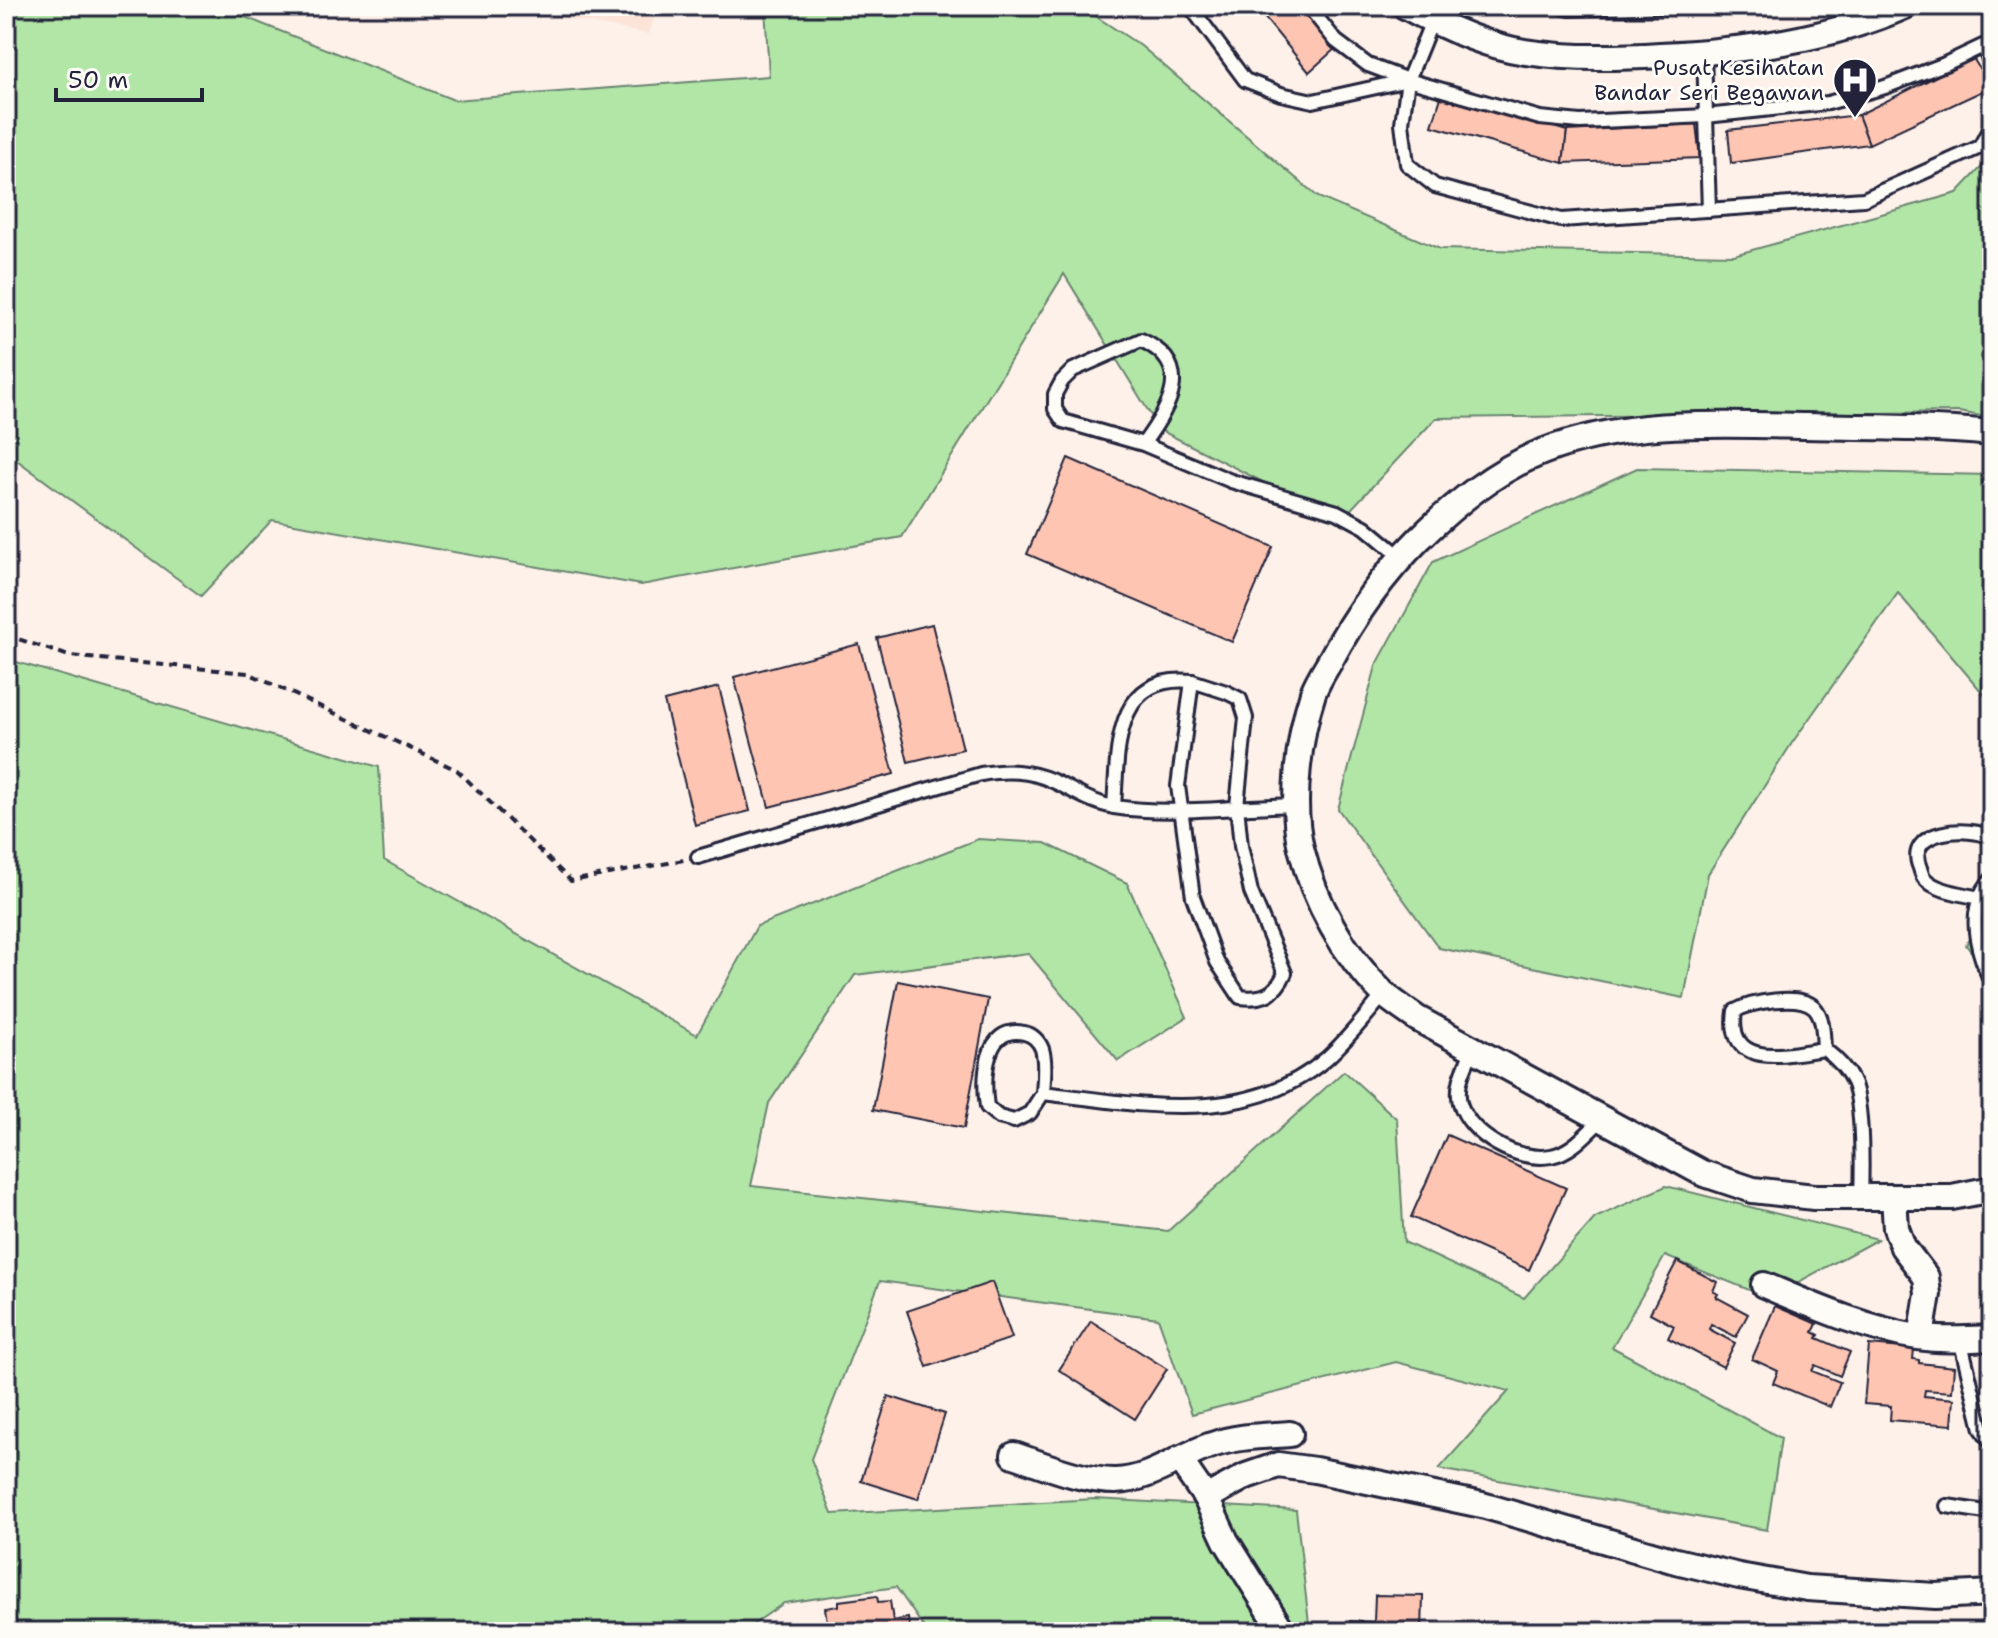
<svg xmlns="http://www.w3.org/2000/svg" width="1998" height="1638" viewBox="0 0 1998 1638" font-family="'Shantell Sans',sans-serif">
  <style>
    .built { fill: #fde4d8 }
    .green { fill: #b2e6a7; stroke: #6a8471; stroke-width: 2 }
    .building { fill: #fec5b2; stroke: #22223b; stroke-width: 2 }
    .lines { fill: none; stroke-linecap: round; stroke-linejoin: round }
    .lane-casing { stroke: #22223b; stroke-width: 18 }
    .street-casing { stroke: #22223b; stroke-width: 30 }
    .path { stroke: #22223b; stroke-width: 4; stroke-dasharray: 8 6; stroke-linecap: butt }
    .lane { stroke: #fdfcf7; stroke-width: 12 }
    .street { stroke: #fdfcf7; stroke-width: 24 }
    .labels { text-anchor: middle; stroke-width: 6; stroke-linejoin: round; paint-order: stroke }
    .poi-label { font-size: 22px; fill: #22223b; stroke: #fdfcf7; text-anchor: end }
  </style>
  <rect width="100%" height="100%" fill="#fdf1e9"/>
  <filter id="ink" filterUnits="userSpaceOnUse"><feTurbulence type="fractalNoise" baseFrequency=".0125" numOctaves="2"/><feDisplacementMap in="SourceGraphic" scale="16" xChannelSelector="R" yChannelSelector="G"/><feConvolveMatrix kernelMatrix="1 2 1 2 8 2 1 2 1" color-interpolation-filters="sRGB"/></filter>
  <g filter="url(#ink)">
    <polygon class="built" points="498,6 658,6 649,34"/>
    <g class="green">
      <polygon points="6,6 217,6 454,100 769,76 765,6 1080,6 1141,46 1318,197 1440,249 1734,255 1957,193 1992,156 1992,418 1959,412 1436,418 1340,521 1160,430 1064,274 902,537 641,585 272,520 201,596 6,452"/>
      <polygon points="1637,468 1992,475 1992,704 1898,593 1792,743 1708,874 1684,998 1439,948 1338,809 1376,666 1433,562"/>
      <polygon points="6,659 379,767 384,860 697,1035 757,926 978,839 1045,843 1127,883 1187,1017 1118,1061 1028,953 855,975 769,1103 751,1186 1168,1231 1344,1071 1397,1119 1404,1242 1524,1298 1595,1218 1666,1186 1878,1239 1769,1298 1665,1256 1612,1347 1781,1438 1767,1530 1439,1469 1509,1391 1396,1362 1192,1414 1158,1318 880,1281 811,1459 832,1514 1095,1499 1296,1510 1310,1632 927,1632 896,1587 784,1603 742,1632 6,1632"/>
      <polygon points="1992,888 1992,980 1966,945"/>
    </g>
    <g class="building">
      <polygon points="1255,6 1301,6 1336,48 1309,72"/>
      <polygon points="1973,58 1991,87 1869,144 1858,115"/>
      <polygon points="1442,94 1567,131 1563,163 1432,126"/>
      <polygon points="1858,115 1869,144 1731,163 1728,130"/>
      <polygon points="1696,124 1700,158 1563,163 1567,131"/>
      <polygon points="1068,458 1273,547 1232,642 1027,554"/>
      <polygon points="932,624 963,749 908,762 877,638"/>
      <polygon points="859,644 894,774 769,807 734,677"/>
      <polygon points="719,687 750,811 695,825 664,701"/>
      <polygon points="898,981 988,999 964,1128 873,1110"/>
      <polygon points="1447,1135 1566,1188 1529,1270 1411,1217"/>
      <polygon points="1677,1261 1717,1282 1713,1291 1718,1294 1716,1297 1748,1314 1736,1337 1711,1324 1709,1329 1735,1343 1723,1367 1668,1338 1674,1326 1650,1313"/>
      <polygon points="992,1282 1012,1338 927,1367 907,1311"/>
      <polygon points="1775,1306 1817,1324 1813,1332 1819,1335 1817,1338 1850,1352 1840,1376 1815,1365 1812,1371 1840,1382 1830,1407 1773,1383 1778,1371 1752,1359"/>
      <polygon points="1091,1321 1167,1369 1135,1419 1059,1370"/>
      <polygon points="1869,1345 1914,1349 1913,1359 1919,1360 1919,1363 1954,1367 1952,1392 1925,1390 1924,1396 1954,1399 1952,1425 1890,1420 1891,1406 1864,1404"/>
      <polygon points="888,1396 945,1414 918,1499 861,1481"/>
      <polygon points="1375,1595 1423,1596 1422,1632 1350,1632 1350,1621 1374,1622"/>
      <polygon points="877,1596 878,1602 890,1601 893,1621 908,1618 910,1632 814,1632 828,1629 825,1608 839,1606 839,1601"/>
    </g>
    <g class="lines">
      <g class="lane-casing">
        <g id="lane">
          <polyline points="1190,6 1245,80 1281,94 1313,101 1408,80"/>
          <polyline points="1308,6 1336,41 1368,65 1408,80 1540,118 1580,122 1706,116 1828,103 1885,87 1945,64 1983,46 1992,66"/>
          <polyline points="1559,6 1570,9 1672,6"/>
          <polyline points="1432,21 1408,80 1402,123 1407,164 1435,186 1561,220 1864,199 1980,147 1992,124"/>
          <polyline points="1704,53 1709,210"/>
          <path d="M1143 444C1169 409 1196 365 1141 340L1073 370 1062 381 1055 394V409L1063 421 1143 444 1231 481 1337 512 1365 527 1401 557"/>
          <path d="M1192 681 1226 692 1240 699 1246 718 1237 806 1241 846 1251 892 1285 973C1276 994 1263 1000 1240 997L1217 962 1193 897 1178 786Z"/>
          <path d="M1114 807C1118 751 1113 673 1192 681"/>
          <path d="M698 857 981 774C1006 770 1029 770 1053 781 1073 790 1091 803 1114 807 1174 816 1237 806 1297 805"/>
          <path d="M1992 879C1964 909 1977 951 1992 984"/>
          <path d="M1979 898C1964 894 1936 891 1925 879 1922 876 1921 872 1920 868 1903 829 1970 825 1992 838"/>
          <path d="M1473 1049C1466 1066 1455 1084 1460 1103 1470 1136 1518 1162 1551 1156 1572 1152 1586 1134 1601 1120"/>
          <path d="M1824 1049C1823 1036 1824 1017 1814 1007 1799 993 1751 1002 1735 1011 1726 1071 1788 1054 1824 1049 1836 1058 1847 1069 1853 1082 1863 1104 1862 1172 1861 1197"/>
          <path d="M1043 1093C1044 1078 1046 1062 1042 1049 1039 1041 1032 1034 1024 1033 984 1024 983 1080 987 1107L999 1117 1014 1121 1030 1113 1043 1093C1139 1104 1247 1128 1327 1058 1348 1039 1366 1016 1384 994"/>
          <polyline points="1960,1339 1982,1429 1992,1444"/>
          <polyline points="1947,1506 1992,1513"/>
        </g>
      </g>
      <g class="street-casing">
        <g id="street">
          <path d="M1405 6C1440 25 1485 46 1525 52 1570 59 1615 58 1660 55 1743 51 1828 40 1905 6"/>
          <path d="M1992 433C1930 427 1867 427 1805 426 1716 424 1626 419 1542 452 1494 471 1455 504 1419 539 1383 575 1354 616 1330 661 1324 671 1317 682 1313 693 1299 736 1290 803 1301 848 1314 901 1344 956 1384 994 1394 1003 1407 1011 1418 1019L1702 1173 1753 1190 1814 1197H1952L1992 1189"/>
          <polyline points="1894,1197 1896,1228 1903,1247 1926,1277 1928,1294 1921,1337"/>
          <path d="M1764 1285C1814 1306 1863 1328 1917 1337 1941 1341 1968 1339 1992 1338"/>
          <path d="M1014 1455C1045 1465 1081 1481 1115 1481 1151 1480 1179 1456 1212 1445 1237 1436 1264 1436 1290 1434"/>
          <polyline points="1179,1459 1206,1498 1226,1541 1283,1632"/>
          <polyline points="1206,1498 1246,1476 1278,1465 1315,1470 1482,1505 1672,1560 1739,1576 1807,1588 1936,1596 1992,1593"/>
        </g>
      </g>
      <polyline class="path" points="6,635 69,656 248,673 457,770 571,881 684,860"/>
      <use href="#lane" class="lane"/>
      <use href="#street" class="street"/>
    </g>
  </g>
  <defs>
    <g id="hospital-pin" transform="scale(2.3)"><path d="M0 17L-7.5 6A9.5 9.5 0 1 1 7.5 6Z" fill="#22223b" stroke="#fdfcf7"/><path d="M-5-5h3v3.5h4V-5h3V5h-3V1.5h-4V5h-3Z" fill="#fff"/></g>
  </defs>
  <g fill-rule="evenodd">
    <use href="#hospital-pin" x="1855" y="80"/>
  </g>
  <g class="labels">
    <g class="poi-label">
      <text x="1824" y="75">Pusat Kesihatan<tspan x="1824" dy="25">Bandar Seri Begawan</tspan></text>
    </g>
  </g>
  <rect width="1998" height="1638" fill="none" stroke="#fdfcf7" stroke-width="32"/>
  <rect x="16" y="16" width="1966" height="1606" fill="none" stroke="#22223b" stroke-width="3" filter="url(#ink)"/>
  <path d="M56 88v12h146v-12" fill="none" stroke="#22223b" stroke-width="4"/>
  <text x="68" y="88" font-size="24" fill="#22223b" stroke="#fdfcf7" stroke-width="6" paint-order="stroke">50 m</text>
</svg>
